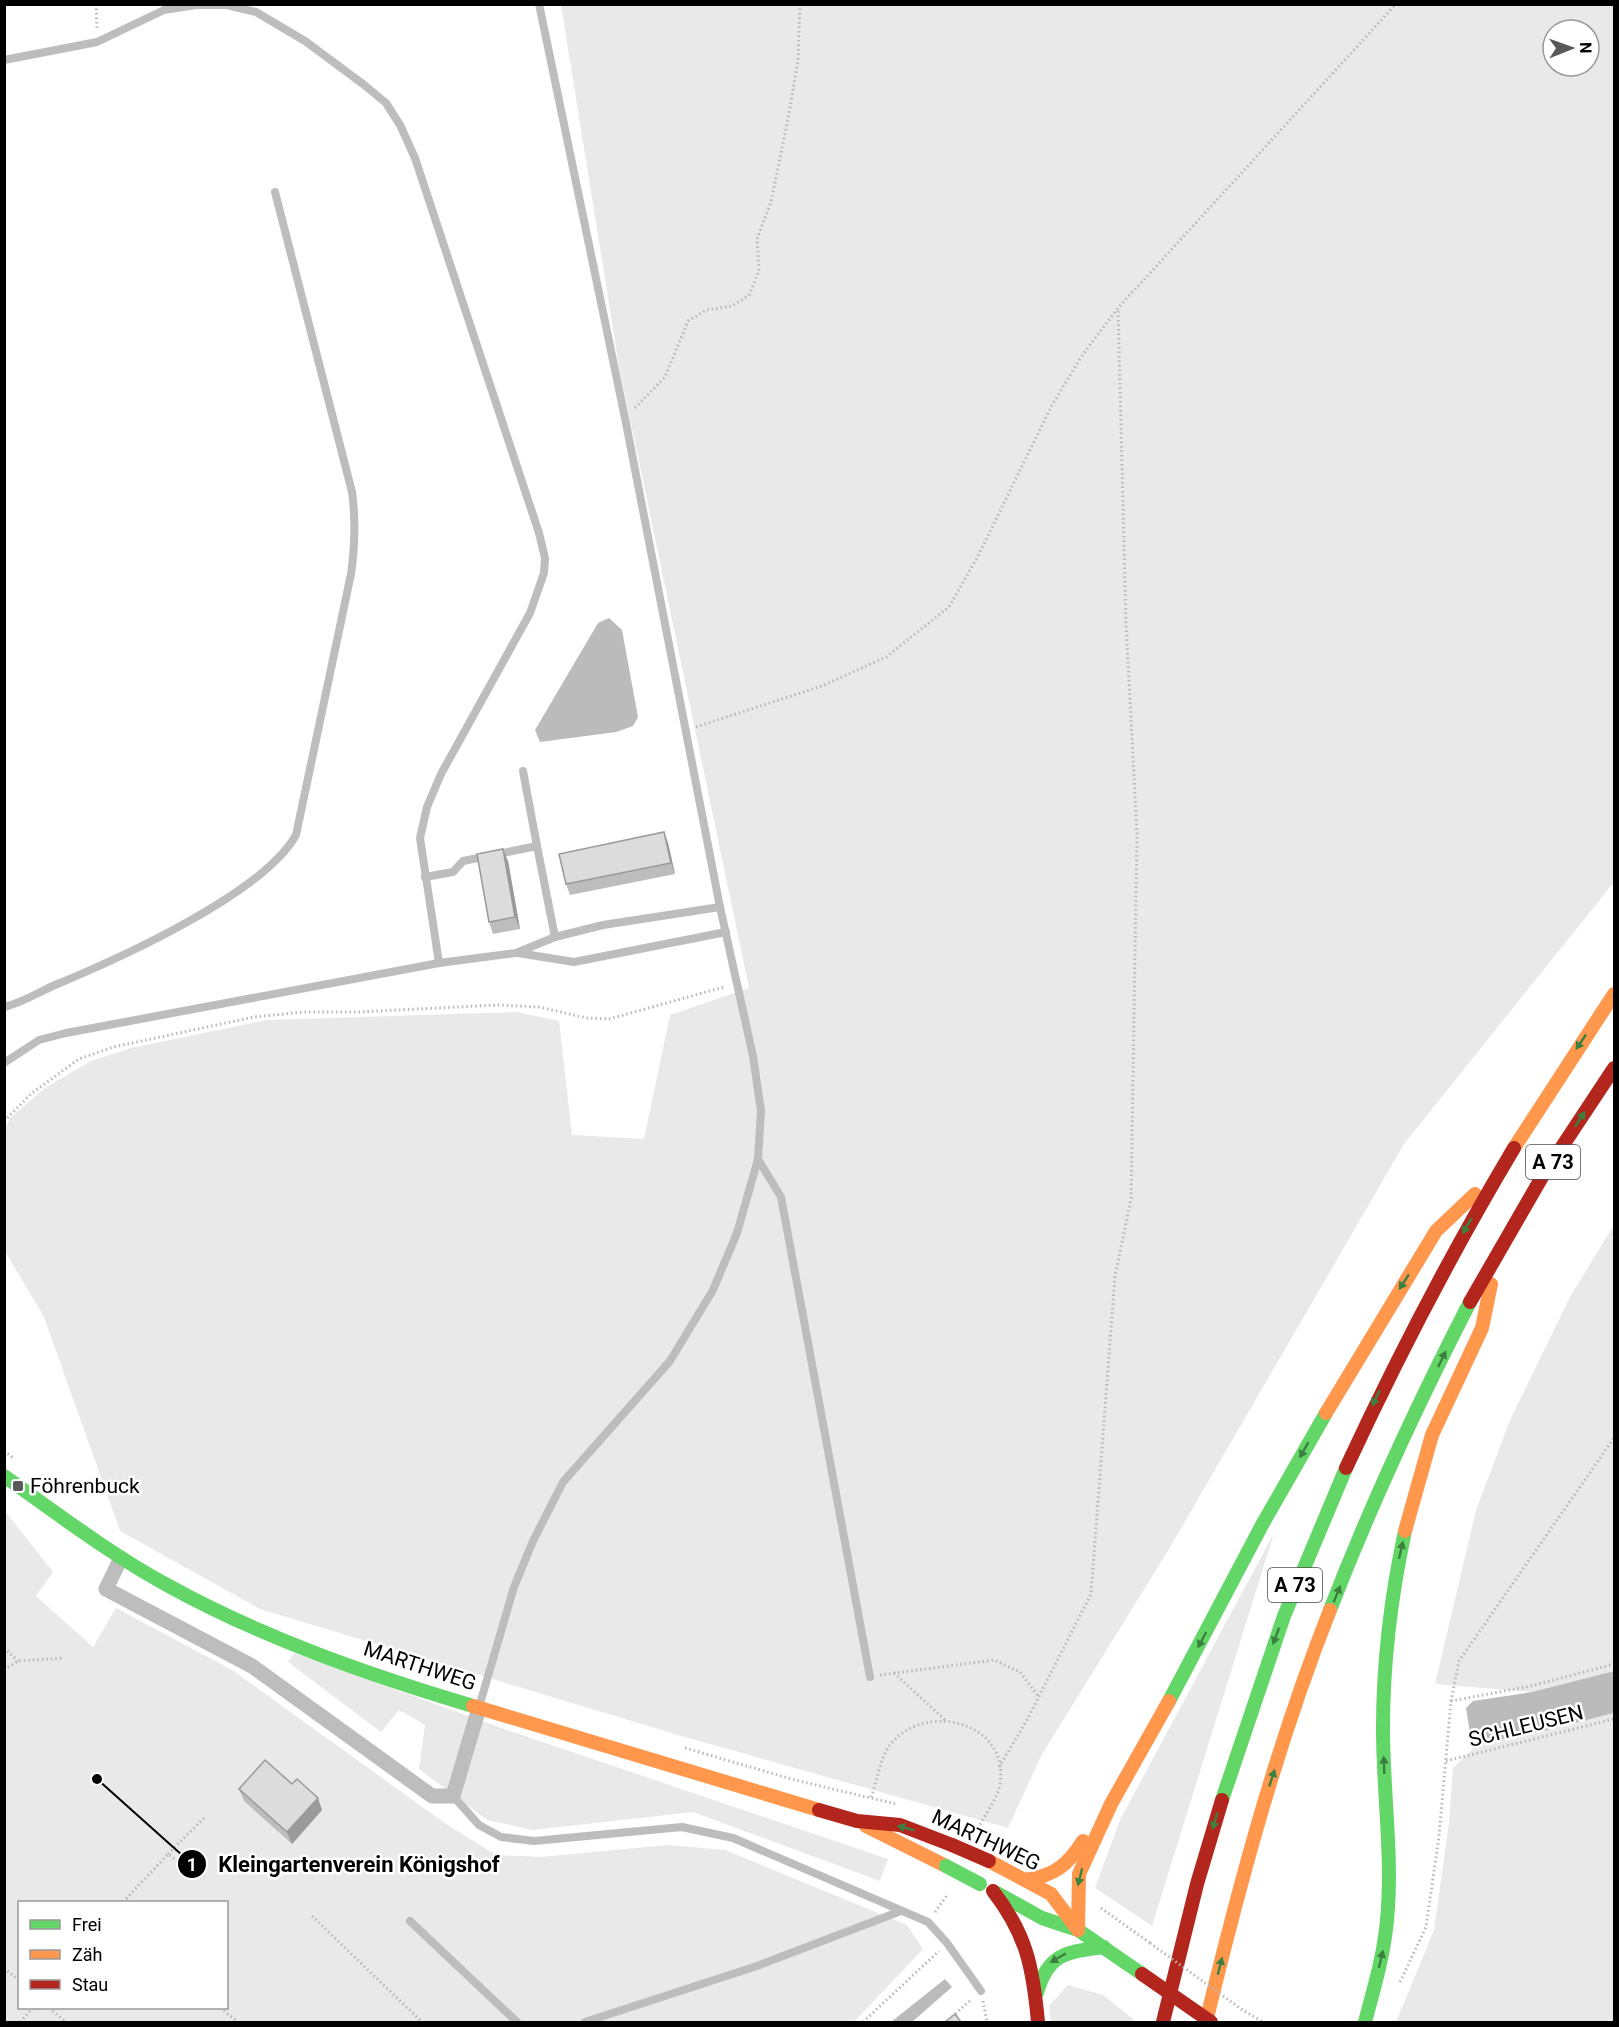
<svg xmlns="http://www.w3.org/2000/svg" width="1619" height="2027" viewBox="0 0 1619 2027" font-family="Roboto,sans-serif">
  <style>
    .green { fill: #e9e9e9; fill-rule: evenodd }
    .water { fill: #bbb }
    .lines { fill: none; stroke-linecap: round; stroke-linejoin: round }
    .path { stroke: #b8b8b8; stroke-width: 3; stroke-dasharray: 1.5 3; stroke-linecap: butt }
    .lane { stroke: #bdbdbd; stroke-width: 8 }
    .street { stroke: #bdbdbd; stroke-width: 15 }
    .fast { stroke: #63d668; stroke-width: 14 }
    .slow { stroke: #ff974d; stroke-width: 14 }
    .jam { stroke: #b3261e; stroke-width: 14 }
    .path-bridge { stroke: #b8b8b8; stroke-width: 3; stroke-dasharray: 1.5 3; stroke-linecap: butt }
    .fast-bridge { stroke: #63d668; stroke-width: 14 }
    .jam-bridge { stroke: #b3261e; stroke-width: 14 }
    .wall { fill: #bdbdbd }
    .shaded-wall { fill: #9a9a9a }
    .building { fill: #dcdcdc; stroke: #9a9a9a; stroke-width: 1.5 }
    .oneway { fill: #3b803e }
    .poi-dot { fill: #595959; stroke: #fff; stroke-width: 2 }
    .labels { text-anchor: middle; stroke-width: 5; stroke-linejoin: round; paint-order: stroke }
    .shield { fill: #fff; stroke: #4c4c4c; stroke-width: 1.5 }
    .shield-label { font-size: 20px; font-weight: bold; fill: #000 }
    .poi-label { font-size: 21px; fill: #000; stroke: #fff; text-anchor: start }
    .street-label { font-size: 21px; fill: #000; stroke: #fff }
    .leader { fill: none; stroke: #000; stroke-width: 2 }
    .callout-dot { fill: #000; stroke: #fff; stroke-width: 2 }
    .mark-label { font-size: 18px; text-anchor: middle; font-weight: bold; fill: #fff }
    .callout-label { font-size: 22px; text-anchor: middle; font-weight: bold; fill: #000; stroke: #fff; stroke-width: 5; stroke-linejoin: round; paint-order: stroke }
  </style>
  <rect width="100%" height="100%" fill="#fff"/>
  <g class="green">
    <path d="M561 5H1614V882L1404 1144 1169 1549 1041 1756 1008 1828 678 1735 260 1609 120 1531 44 1317 5 1251 4 1132 10 1118 45 1088 91 1061 131 1048 267 1020 516 1012 559 1021 572 1135 644 1139 670 1015 749 988 619 366ZM1553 30H1589V66H1553Z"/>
    <polygon points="1614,1225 1614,1671 1532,1692 1435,1684 1476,1510 1511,1418 1571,1295"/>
    <path d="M4 1510 53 1572 36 1596 93 1647 116 1608 232 1670 446 1824 496 1855 541 1857 668 1845 725 1850 907 1925 923 1949 854 2022H5ZM20 1902H226V2008H20Z"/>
    <polygon points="1274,1533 1152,1926 1095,1888 1120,1820"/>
    <polygon points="294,1653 504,1729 888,1859 880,1881 693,1812 532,1830 487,1820 419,1769 425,1725 399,1710 381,1732 288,1662"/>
    <polygon points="1614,1713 1614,2022 1396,2022 1434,1930 1449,1823 1453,1768 1478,1744 1539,1732"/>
    <polygon points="1068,1985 1103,1995 1133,2019 1132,2022 1051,2022 1049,2006"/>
  </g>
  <g class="water">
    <polygon points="609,618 622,630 638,717 633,726 616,732 540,742 535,730 598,623"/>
    <polygon points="1614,1671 1614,1713 1539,1732 1478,1744 1471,1740 1466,1708 1473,1701 1532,1692"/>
    <polygon points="945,1979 952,1987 912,2022 891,2022"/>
  </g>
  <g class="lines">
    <g class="path">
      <polyline points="96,4 97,28"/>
      <polyline points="635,408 665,377 688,321 706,310 732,306 749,295 759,271 757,239 771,202 789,114 798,60 800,4"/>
      <polyline points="696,727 822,686 886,657 949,607 978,556 1052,405 1083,354 1118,308 1396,4"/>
      <polyline points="4,1121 32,1093 79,1059 113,1047 254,1017 303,1012 357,1012 498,1005 539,1007 587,1018 609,1019 724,987"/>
      <polyline points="4,1451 15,1459"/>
      <polyline points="4,1648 18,1661"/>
      <polyline points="4,1670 18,1661 63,1658"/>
      <polyline points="894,1673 945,1720"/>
      <polyline points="880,1675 994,1660 1020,1672 1039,1697"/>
      <polyline points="1451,1701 1531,1686 1614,1664"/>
      <polyline points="685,1748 795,1780 896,1804"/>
      <polyline points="1446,1761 1614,1719"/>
      <polyline points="999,1767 1027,1720 1091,1594 1115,1276 1131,1199 1137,834 1126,623 1118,308"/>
      <path d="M871 1797C877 1782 880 1758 890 1745 925 1700 1010 1722 1000 1784 998 1797 986 1813 980 1825"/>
      <polyline points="168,1854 205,1817"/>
      <polyline points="123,1902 168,1854 189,1870"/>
      <polyline points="1101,1908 1150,1943"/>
      <polyline points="935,1912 948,1894"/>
      <polyline points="312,1916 422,2022"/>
      <polyline points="4,1968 20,1981"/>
      <polyline points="1400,1982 1426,1927 1439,1836 1451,1701 1459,1661 1614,1438"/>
      <polyline points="983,2001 987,2022"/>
      <polyline points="49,2008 66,2022"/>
      <polyline points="220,2008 238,2022"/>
      <polyline points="1241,2009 1263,2022"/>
      <polyline points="952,2017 972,1999"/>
      <polyline points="20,2022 33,2008"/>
      <polyline points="863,2022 939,1951"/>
    </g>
    <g class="lane">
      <polyline points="4,60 97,42 164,10 196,5 227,5 256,12 305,41 363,84 386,103 400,125 415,158 539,533 545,558 544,573 530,613 441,774 427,807 420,838 439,963"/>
      <polyline points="523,771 537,846"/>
      <polyline points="425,877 453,872 463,861 537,846 555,937"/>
      <polyline points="518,953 574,962 726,932"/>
      <path d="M4 1007C22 1003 39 992 55 985 118 959 263 894 296 835L351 574C355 546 356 521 352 492L275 192"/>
      <polyline points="4,1063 39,1040 66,1033 439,963 516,953 555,937 603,925 720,907"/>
      <polyline points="758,1159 781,1197 870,1677"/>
      <polyline points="479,1707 514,1587 533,1541 563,1482 670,1361 713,1290 737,1233 758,1159 761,1111 753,1056 720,907 625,418 539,4"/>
      <polyline points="453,1796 479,1825 501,1837 534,1841 682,1827 733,1838 928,1922 947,1943 981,1991"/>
      <polyline points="410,1921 517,2022"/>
      <polyline points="585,2022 757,1966 901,1911"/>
    </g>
    <polyline class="street" points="121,1558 106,1589 252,1666 432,1796 453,1796 479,1708"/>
    <g class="fast">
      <path d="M4 1476C58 1514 110 1554 167 1585 263 1638 369 1675 473 1706"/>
      <path d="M1330 1610C1371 1504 1418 1403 1470 1302"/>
      <polyline points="1169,1701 1262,1525 1326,1413"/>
      <polyline points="1222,1800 1284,1616 1346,1468"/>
      <polyline points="997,1893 1042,1918 1078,1930 1142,1974"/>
      <path d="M1037 1993C1048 1953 1067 1952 1104 1947"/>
      <path d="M1365 2022C1374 1988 1384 1955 1387 1920 1393 1856 1383 1793 1383 1729 1383 1663 1391 1596 1405 1531"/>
    </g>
    <g class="slow">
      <polyline points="1514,1148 1614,994"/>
      <polyline points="1326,1413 1436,1231 1475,1194"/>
      <polyline points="1405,1531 1432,1435 1482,1328 1491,1284"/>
      <polyline points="473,1706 819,1810"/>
      <polyline points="866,1826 946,1866"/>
      <polyline points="989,1861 1051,1894 1078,1930"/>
      <path d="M1025 1880C1054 1876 1068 1865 1083 1841"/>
      <polyline points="1078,1930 1079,1874 1111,1804 1169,1701"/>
      <path d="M1206 2022C1240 1882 1277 1744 1330 1610"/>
    </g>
    <g class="jam">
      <polyline points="1470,1302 1542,1177 1614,1068"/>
      <path d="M1346 1468C1397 1358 1452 1252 1514 1148"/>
      <polyline points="819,1810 857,1821 900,1825 952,1845"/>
      <path d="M993 1891C1027 1935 1033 1968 1038 2022"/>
      <polyline points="1163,2022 1197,1884 1222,1800"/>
    </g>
    <polyline class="path-bridge" points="1150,1943 1241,2009"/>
    <polyline class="fast-bridge" points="946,1866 980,1884"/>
    <g class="jam-bridge">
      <polyline points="952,1845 989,1861"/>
      <polyline points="1142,1974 1211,2022"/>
    </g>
  </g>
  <g class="wall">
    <polygon points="664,832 668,843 675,874 570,895 566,884"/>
    <polygon points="508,861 520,929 493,934 489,922"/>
    <polygon points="239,1789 322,1810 292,1844 244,1801"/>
  </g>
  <g class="shaded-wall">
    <polygon points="664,832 668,843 675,874 671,863"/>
    <polygon points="503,849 508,861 520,929 515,917"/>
    <polygon points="318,1798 322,1810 292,1844 287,1832"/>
  </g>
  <g class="building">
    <polygon points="664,832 671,863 566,884 559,854"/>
    <polygon points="503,849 515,917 489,922 477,854"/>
    <polygon points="265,1760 292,1784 297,1779 318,1798 287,1832 239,1789"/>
    <polygon points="955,2014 961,2022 945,2022"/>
  </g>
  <defs><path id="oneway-solid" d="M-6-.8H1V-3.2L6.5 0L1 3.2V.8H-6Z" transform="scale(1.5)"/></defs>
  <g class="oneway">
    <use href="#oneway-solid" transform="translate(1581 1042) rotate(124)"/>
    <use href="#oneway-solid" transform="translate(1580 1119) rotate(-57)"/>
    <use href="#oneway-solid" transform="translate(1467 1226) rotate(120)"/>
    <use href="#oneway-solid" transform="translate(1404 1282) rotate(123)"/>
    <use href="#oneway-solid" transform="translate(1442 1359) rotate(-64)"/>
    <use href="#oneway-solid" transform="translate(1376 1398) rotate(116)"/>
    <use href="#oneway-solid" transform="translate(1304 1450) rotate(119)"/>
    <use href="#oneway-solid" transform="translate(1401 1550) rotate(-77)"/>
    <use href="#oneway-solid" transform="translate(1337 1594) rotate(-68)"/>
    <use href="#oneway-solid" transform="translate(1276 1636) rotate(110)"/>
    <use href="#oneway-solid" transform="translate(1202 1640) rotate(118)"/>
    <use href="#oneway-solid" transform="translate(1384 1765) rotate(-92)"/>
    <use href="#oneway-solid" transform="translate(1272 1778) rotate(-72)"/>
    <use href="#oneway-solid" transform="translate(1215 1821) rotate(106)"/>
    <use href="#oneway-solid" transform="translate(906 1828) rotate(-165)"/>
    <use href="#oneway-solid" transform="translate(1080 1877) rotate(104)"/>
    <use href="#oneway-solid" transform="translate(1058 1958) rotate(150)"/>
    <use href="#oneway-solid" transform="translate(1381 1959) rotate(-76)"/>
    <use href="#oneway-solid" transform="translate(1220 1966) rotate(-76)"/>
  </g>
  <rect class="poi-dot" x="12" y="1480" width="12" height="12" rx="3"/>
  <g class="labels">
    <g class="shield">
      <rect x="1526" y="1145" width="54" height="34" rx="4.5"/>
      <rect x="1268" y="1568" width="54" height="34" rx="4.5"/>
    </g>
    <g class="shield-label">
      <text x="1553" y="1169">A 73</text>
      <text x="1295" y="1592">A 73</text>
    </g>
    <g class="poi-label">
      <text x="30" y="1493">Föhrenbuck</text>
    </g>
    <g class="street-label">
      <text transform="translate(420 1666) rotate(18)" y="7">MARTHWEG</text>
      <text transform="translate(1526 1726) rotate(-14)" y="7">SCHLEUSEN</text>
      <text transform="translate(986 1840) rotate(25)" y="7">MARTHWEG</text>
    </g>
  </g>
  <path class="leader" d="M97 1779L192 1864"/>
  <g class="callout-dot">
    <circle cx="97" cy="1779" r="6"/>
    <circle cx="192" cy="1864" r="15"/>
  </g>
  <g class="mark-label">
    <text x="192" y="1871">1</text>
  </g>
  <g class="callout-label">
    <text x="359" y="1872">Kleingartenverein Königshof</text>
  </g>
  <rect width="1619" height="2027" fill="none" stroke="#000000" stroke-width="12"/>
  <rect x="18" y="1901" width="210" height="108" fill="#ffffff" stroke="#999999" stroke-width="1.5"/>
  <rect x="30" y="1920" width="30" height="9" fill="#63d668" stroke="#999999" stroke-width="1.5"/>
  <text x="72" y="1931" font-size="18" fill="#000000">Frei</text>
  <rect x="30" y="1950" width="30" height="9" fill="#ff974d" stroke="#999999" stroke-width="1.5"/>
  <text x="72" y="1961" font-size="18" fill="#000000">Zäh</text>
  <rect x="30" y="1980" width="30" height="9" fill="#b3261e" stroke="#999999" stroke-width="1.5"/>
  <text x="72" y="1991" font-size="18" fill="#000000">Stau</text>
  <g transform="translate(1571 48) rotate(89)"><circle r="28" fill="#ffffff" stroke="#999999" stroke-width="1.5"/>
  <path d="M0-4.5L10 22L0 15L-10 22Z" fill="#595959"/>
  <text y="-9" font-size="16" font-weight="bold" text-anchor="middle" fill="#000000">N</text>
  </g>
</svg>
